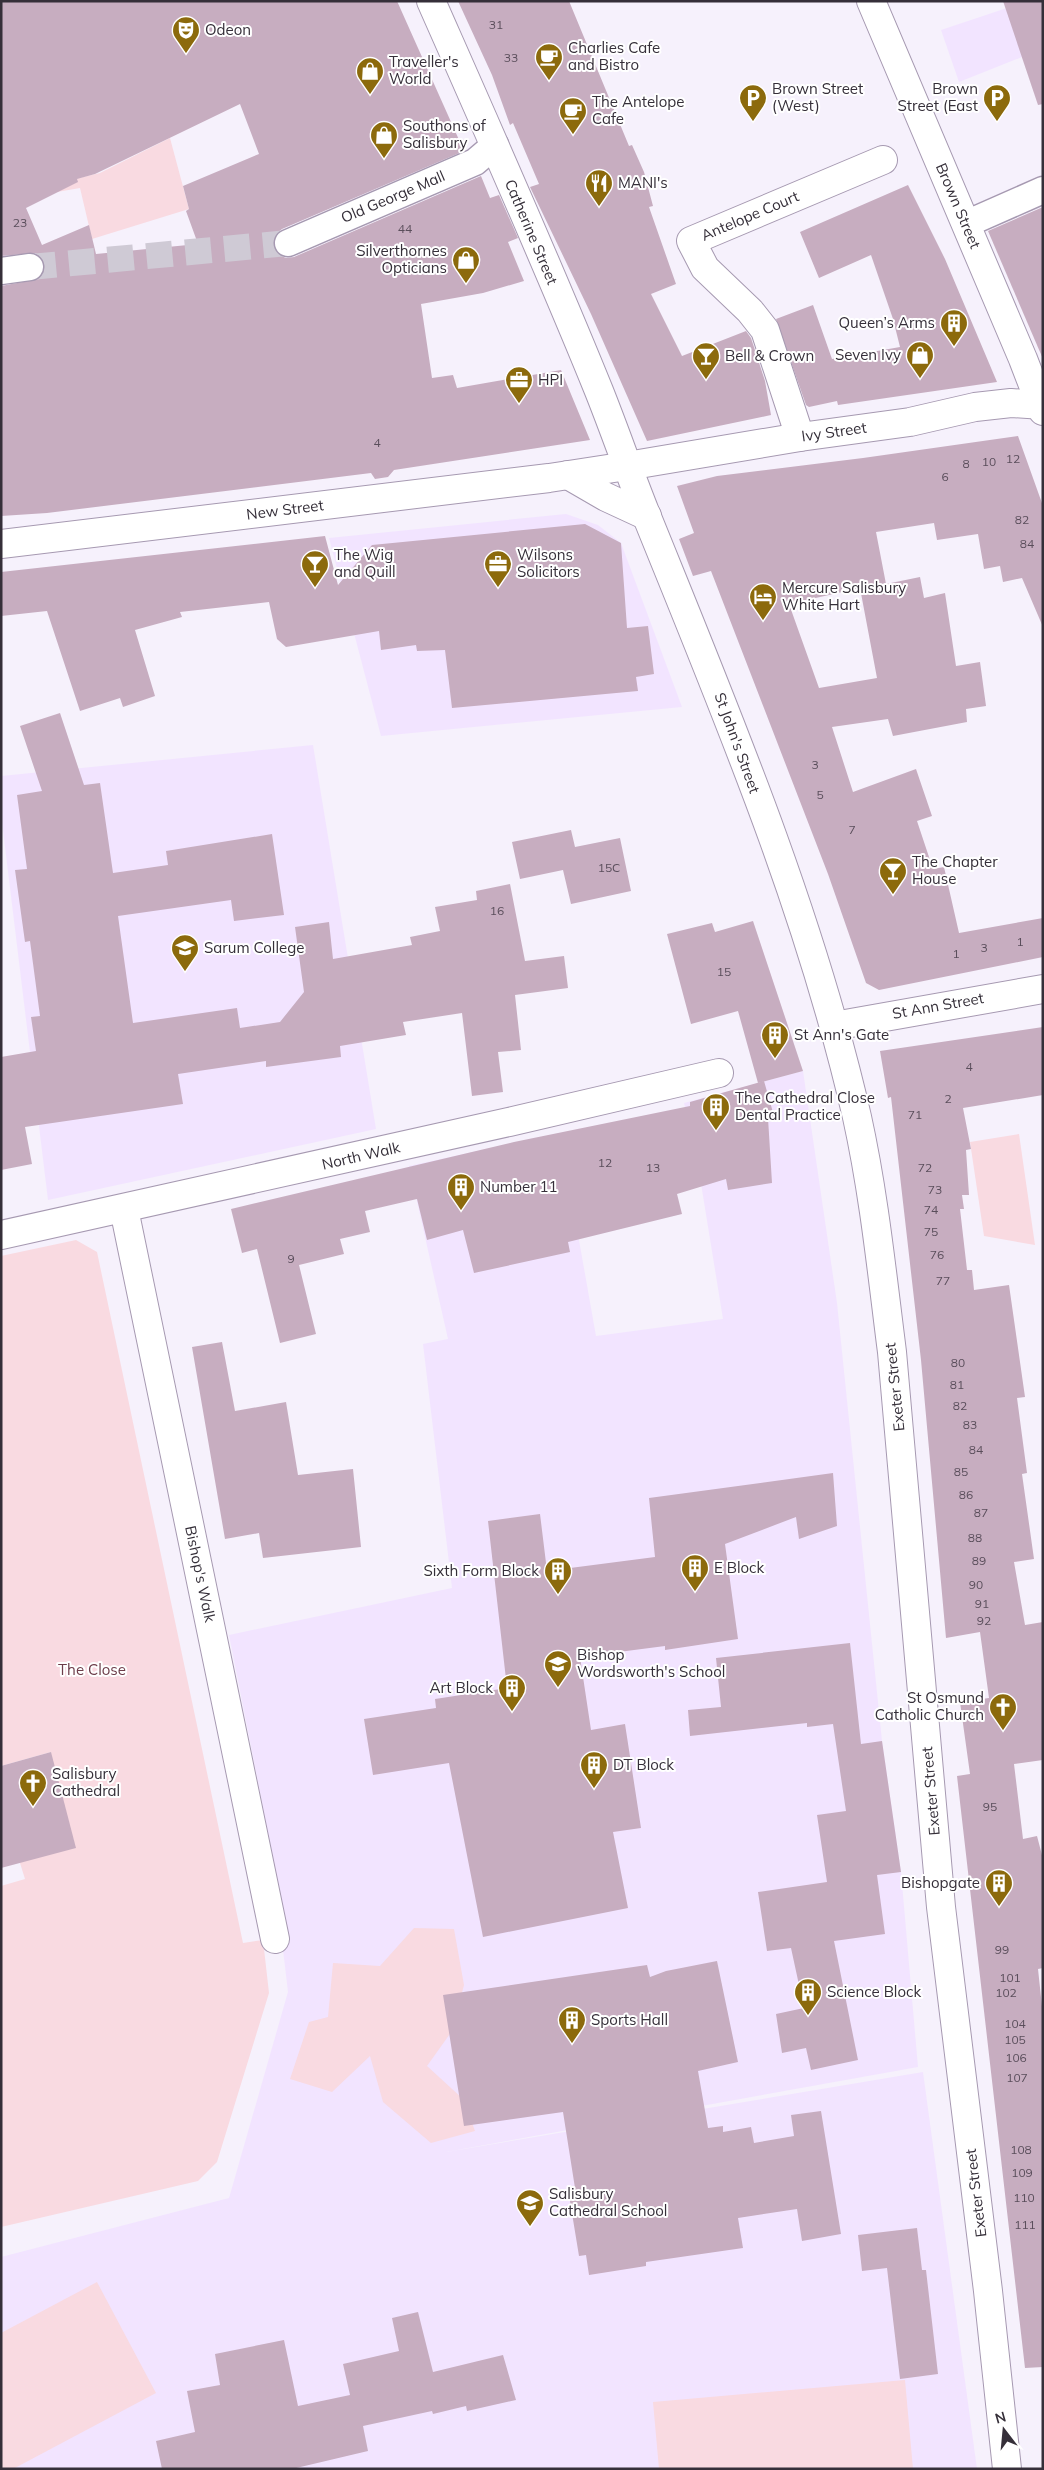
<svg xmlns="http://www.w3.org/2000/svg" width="1044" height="2470" viewBox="0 0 1044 2470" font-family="Mulish,sans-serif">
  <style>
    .built { fill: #f2e4ff }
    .green { fill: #f9dae1 }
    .building { fill: #c7adc0; fill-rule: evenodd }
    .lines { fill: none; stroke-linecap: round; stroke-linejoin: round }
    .pedestrian-tunnel { stroke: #cfcad5; stroke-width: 26; stroke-dasharray: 26 13; stroke-linecap: butt }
    .pedestrian-casing { stroke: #a699b1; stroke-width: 29 }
    .minor-casing { stroke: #a699b1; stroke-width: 30 }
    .tertiary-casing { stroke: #a699b1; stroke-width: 30 }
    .pedestrian { stroke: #fff; stroke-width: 26 }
    .minor { stroke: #fff; stroke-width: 28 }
    .tertiary { stroke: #fff; stroke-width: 28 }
    .labels { text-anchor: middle; stroke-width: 4; stroke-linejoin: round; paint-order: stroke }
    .number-label { font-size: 12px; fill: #5a4e5b }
    .poi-label { font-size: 15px; fill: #352f39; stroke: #fff; text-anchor: start }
    .street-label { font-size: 15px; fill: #352f39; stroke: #fff }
    .park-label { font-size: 15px; fill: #6d3d4a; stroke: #fff }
  </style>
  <rect width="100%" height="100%" fill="#f6f1fc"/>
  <g class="built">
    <polygon points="1028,1 1022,57 959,82 941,30"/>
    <polygon points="566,514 598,525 621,543 682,707 381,736 329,538"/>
    <polygon points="313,745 376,1129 48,1200 1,814 1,776"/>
    <polygon points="803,1071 837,1303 882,1741 901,1872 918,2067 446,2152 923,2072 977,2469 1,2469 1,2257 229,2198 288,1992 282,1941 289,1939 229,1635 452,1588 423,1344 448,1339 409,1166 560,1133 596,1336 723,1319 697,1159 684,1103"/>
  </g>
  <g class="green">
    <polygon points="170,138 189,209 92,239 80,188 57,192 54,184 100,173"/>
    <polygon points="1019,1134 1035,1245 984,1236 970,1142"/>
    <polygon points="76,1240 97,1252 243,1943 263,1940 269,1993 217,2162 198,2181 1,2227 1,1886 25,1879 20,1863 51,1752 1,1766 1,1256"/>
    <polygon points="414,1928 454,1929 464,1985 452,2031 427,2066 463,2099 475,2131 431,2143 383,2102 370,2056 332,2092 290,2079 309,2022 328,2017 333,1963 380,1966"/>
    <polygon points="97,2282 156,2393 13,2469 1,2469 1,2333"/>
    <polygon points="905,2380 913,2469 659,2469 653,2402"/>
  </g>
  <g class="building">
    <path d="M1 1H397L464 151 282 229 276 234 273 241 274 249 279 255 286 258 294 257 481 176 490 198 499 195 518 238 508 242 524 281 483 293 421 304 432 378 453 375 457 388 561 370 590 440 394 470 388 477 375 479 371 473 47 513 1 516V286L39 279 44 273 45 265 42 257 35 253 1 256ZM240 104 259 154 183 186 189 209 186 211 198 244 96 254 89 225 42 245 26 208 78 182 77 179 95 174Z"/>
    <polygon points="458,1 569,1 629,146 632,145 644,172 653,206 649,207 676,284 651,294 682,356 746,331 751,338 765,381 771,415 647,441 591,314 530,187 539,184 513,123 510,125 492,75"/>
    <polygon points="1003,1 1043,1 1043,104 1038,105"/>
    <polygon points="908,185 945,259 997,382 838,405 837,401 809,407 806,405 776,319 813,305 832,359 900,347 893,319 871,255 819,278 800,232"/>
    <polygon points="1043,207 1043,359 988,231"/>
    <path d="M1018 436 1043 506V627L1022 578 1003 582 1000 566 984 569 978 534 937 540 934 523 876 532 886 584 920 577 924 598 945 593 956 666 980 662 986 706 966 709 967 722 893 736 888 719 832 727 853 792 916 769 932 816 917 821 933 869 944 867 959 933 1043 918V957L879 990 866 983 828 874 711 571 693 576 679 539 694 533 677 486 717 476 863 458ZM860 588 877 678 819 688 789 604Z"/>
    <polygon points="585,524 621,543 627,628 648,626 654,674 636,677 638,691 452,708 445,650 417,651 416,645 381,650 379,631 286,647 277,639 269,602 180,612 182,617 135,630 155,696 123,707 120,698 80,711 47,611 1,616 1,572 325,536 338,585 372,545"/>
    <polygon points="60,713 84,785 100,783 113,873 168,865 166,851 272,834 284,915 234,921 231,900 118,916 133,1023 237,1008 240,1028 280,1022 304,992 295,927 329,922 333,959 412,945 410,937 440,931 435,907 477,900 476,891 510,884 525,961 564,956 568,988 515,995 521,1050 498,1052 503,1092 472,1096 462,1013 403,1022 406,1035 340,1046 341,1057 266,1067 266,1061 178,1074 183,1104 25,1127 32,1164 1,1170 1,1057 36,1051 31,1017 40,1016 30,941 25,942 15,870 27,869 17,795 42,791 20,726"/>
    <polygon points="571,830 575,847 620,838 631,891 571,904 563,870 520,879 512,842"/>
    <polygon points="753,921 803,1071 758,1083 738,1011 691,1024 667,934 712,923 715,932"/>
    <polygon points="1043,1027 1043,1095 963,1108 971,1149 966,1150 969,1195 962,1195 964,1209 960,1209 967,1270 972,1270 974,1290 1009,1285 1025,1397 1017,1398 1027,1473 1022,1474 1034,1559 1014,1562 1025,1625 1043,1622 1043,1760 1014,1764 1023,1839 1037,1836 1043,1859 1043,1968 1038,1969 1043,2016 1043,2367 1025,2368 957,1776 970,1774 960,1702 989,1698 980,1632 946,1638 921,1360 891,1097 888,1098 880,1051"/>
    <polygon points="764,1081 774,1116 768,1118 772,1183 728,1190 726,1179 677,1194 682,1214 568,1242 570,1252 474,1273 463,1230 427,1240 417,1199 365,1211 370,1232 340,1239 344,1254 299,1265 316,1334 280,1343 257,1249 242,1253 231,1209 514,1142 690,1106 690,1102"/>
    <polygon points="222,1342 235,1411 286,1402 298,1475 353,1469 361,1547 263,1558 259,1533 225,1539 192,1347"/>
    <polygon points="833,1473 837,1526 799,1539 796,1517 725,1544 738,1639 665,1650 665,1646 580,1657 591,1730 625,1724 641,1828 613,1832 628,1908 483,1937 449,1763 373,1775 364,1719 436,1708 435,1699 507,1688 488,1521 540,1514 547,1571 655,1557 649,1498"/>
    <polygon points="850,1643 861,1744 882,1741 901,1872 877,1875 885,1934 834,1941 858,2060 811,2070 806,2048 782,2053 776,2014 804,2008 791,1948 767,1951 758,1892 827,1882 817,1815 846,1811 833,1724 807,1727 807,1723 690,1736 688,1710 721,1707 716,1658"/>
    <polygon points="51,1752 76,1848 1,1868 1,1766"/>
    <polygon points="717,1961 738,2062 698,2071 708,2128 723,2126 723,2132 751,2127 754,2143 794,2136 791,2115 821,2111 841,2234 802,2241 797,2209 738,2218 743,2248 646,2262 646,2266 589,2275 586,2255 579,2256 568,2189 575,2188 563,2112 464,2126 443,1995 647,1965 650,1977 666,1971"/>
    <polygon points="917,2228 922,2270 926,2270 938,2374 900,2379 887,2268 862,2271 858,2235"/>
    <polygon points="418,2312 433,2372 503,2355 516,2400 467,2411 466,2406 433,2414 432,2411 363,2426 368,2451 292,2469 162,2469 156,2441 195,2432 187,2391 220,2385 215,2354 284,2340 298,2406 350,2395 343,2364 399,2351 392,2318"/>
  </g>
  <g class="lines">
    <polyline class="pedestrian-tunnel" points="30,267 288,243"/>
    <g class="pedestrian-casing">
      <g id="pedestrian">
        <polyline points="966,224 1043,190"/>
        <polyline points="288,243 475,162 495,145"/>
        <polyline points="1,271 30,267"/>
      </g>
    </g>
    <g class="minor-casing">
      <g id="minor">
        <polyline points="800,437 765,330 750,311 705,268 691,241 883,160"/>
        <polyline points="627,466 800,437 910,422 975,407 1011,403 1043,405"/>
        <polyline points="124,1209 275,1939"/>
        <polyline points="1,1235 509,1122 719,1073"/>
      </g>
    </g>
    <g class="tertiary-casing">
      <g id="tertiary">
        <path d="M431 1C488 130 546 260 599 391 615 431 629 472 645 512 725 710 809 908 857 1117 874 1194 882 1274 892 1352L941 1907 988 2291 1007 2469"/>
        <polyline points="871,1 1023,359 1043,411"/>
        <polyline points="568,475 606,497 647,516"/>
        <polyline points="1,544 549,478 627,466"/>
        <polyline points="834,1026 1043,989"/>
      </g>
    </g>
    <use href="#pedestrian" class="pedestrian"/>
    <use href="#minor" class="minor"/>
    <use href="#tertiary" class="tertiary"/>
  </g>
  <defs>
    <g id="theatre-pin" transform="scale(1.4375)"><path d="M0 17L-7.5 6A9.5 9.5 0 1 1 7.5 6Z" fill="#8c6a0c" stroke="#fff"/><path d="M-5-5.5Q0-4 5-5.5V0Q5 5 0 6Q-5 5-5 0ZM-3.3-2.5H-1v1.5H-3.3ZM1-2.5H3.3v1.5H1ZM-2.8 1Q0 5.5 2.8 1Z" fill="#fff"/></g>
    <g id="cafe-pin" transform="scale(1.4375)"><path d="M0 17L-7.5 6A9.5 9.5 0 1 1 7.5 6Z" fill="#8c6a0c" stroke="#fff"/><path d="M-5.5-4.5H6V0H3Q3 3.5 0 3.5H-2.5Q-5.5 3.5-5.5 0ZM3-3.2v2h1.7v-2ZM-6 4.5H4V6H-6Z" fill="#fff"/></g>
    <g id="shop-pin" transform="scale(1.4375)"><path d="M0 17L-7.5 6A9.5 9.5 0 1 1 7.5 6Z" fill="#8c6a0c" stroke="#fff"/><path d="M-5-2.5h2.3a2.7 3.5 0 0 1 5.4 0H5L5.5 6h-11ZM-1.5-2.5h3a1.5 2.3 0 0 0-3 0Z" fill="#fff"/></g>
    <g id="parking-pin" transform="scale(1.4375)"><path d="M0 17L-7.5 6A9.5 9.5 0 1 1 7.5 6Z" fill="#8c6a0c" stroke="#fff"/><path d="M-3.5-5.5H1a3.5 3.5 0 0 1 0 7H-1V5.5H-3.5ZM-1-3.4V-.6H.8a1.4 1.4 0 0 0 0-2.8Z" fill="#fff"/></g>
    <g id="restaurant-pin" transform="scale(1.4375)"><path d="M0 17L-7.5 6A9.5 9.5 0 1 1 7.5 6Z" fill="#8c6a0c" stroke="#fff"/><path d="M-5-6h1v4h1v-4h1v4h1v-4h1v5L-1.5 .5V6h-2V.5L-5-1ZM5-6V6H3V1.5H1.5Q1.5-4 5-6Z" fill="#fff"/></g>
    <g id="building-pin" transform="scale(1.4375)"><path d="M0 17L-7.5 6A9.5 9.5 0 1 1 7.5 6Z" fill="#8c6a0c" stroke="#fff"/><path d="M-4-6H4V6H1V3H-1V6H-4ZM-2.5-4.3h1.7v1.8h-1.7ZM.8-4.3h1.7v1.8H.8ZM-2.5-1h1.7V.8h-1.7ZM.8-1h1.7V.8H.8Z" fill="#fff"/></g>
    <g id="bar-pin" transform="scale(1.4375)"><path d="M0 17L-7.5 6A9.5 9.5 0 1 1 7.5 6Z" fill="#8c6a0c" stroke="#fff"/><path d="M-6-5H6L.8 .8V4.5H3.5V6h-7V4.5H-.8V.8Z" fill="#fff"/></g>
    <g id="office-pin" transform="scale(1.4375)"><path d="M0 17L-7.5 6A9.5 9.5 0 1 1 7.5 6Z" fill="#8c6a0c" stroke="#fff"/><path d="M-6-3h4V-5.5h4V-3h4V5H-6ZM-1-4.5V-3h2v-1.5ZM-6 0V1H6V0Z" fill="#fff"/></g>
    <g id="hotel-pin" transform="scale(1.4375)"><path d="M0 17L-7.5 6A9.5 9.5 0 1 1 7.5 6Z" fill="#8c6a0c" stroke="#fff"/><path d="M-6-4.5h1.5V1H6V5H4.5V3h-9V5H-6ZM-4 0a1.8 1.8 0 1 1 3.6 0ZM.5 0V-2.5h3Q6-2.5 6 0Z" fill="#fff"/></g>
    <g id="university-pin" transform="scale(1.4375)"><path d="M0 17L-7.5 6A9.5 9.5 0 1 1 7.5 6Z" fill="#8c6a0c" stroke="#fff"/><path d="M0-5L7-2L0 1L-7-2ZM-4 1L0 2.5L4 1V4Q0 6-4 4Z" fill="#fff"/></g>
    <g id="school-pin" transform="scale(1.4375)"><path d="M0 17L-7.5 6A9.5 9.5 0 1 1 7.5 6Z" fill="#8c6a0c" stroke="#fff"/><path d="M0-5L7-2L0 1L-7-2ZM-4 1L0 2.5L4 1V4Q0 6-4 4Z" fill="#fff"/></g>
    <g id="church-pin" transform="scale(1.4375)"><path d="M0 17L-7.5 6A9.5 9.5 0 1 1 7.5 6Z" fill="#8c6a0c" stroke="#fff"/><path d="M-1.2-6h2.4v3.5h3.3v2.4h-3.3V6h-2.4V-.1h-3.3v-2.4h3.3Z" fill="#fff"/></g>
  </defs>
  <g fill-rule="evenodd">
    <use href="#theatre-pin" x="186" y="30"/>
    <use href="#cafe-pin" x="549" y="57"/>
    <use href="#shop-pin" x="370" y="71"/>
    <use href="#parking-pin" x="753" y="98"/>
    <use href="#parking-pin" x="997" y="98"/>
    <use href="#cafe-pin" x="573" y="111"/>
    <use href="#shop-pin" x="384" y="135"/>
    <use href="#restaurant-pin" x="599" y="183"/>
    <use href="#shop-pin" x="466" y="260"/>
    <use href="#building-pin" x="954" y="323"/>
    <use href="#shop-pin" x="920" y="355"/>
    <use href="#bar-pin" x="706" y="356"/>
    <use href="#office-pin" x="519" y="380"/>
    <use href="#bar-pin" x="315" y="564"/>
    <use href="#office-pin" x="498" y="564"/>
    <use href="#hotel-pin" x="763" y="597"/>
    <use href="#bar-pin" x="893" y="871"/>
    <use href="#university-pin" x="185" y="948"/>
    <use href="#building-pin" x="775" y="1035"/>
    <use href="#building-pin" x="716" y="1107"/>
    <use href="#building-pin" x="461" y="1187"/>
    <use href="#building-pin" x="695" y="1568"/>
    <use href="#building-pin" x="558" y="1571"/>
    <use href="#school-pin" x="558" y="1664"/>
    <use href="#building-pin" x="512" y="1688"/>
    <use href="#church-pin" x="1003" y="1707"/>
    <use href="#building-pin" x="594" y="1765"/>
    <use href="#church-pin" x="33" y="1783"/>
    <use href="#building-pin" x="999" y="1883"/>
    <use href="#building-pin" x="808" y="1992"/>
    <use href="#building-pin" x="572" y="2020"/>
    <use href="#school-pin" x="530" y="2203"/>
  </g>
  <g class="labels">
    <g class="number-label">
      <text x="496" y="29">31</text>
      <text x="511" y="62">33</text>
      <text x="20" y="227">23</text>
      <text x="405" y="233">44</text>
      <text x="377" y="447">4</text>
      <text x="1013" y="463">12</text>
      <text x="989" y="466">10</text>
      <text x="966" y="468">8</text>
      <text x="945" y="481">6</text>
      <text x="1022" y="524">82</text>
      <text x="1027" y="548">84</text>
      <text x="815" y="769">3</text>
      <text x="820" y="799">5</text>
      <text x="852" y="834">7</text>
      <text x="609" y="872">15C</text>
      <text x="497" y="915">16</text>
      <text x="1020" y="946">1</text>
      <text x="984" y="952">3</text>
      <text x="956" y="958">1</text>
      <text x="724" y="976">15</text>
      <text x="969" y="1071">4</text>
      <text x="948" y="1103">2</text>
      <text x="915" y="1119">71</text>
      <text x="605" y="1167">12</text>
      <text x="653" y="1172">13</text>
      <text x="925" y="1172">72</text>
      <text x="935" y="1194">73</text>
      <text x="931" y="1214">74</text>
      <text x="931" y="1236">75</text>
      <text x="937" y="1259">76</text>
      <text x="291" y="1263">9</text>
      <text x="943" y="1285">77</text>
      <text x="958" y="1367">80</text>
      <text x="957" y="1389">81</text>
      <text x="960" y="1410">82</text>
      <text x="970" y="1429">83</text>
      <text x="976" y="1454">84</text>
      <text x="961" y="1476">85</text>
      <text x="966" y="1499">86</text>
      <text x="981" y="1517">87</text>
      <text x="975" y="1542">88</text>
      <text x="979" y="1565">89</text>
      <text x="976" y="1589">90</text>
      <text x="982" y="1608">91</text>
      <text x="984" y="1625">92</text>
      <text x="990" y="1811">95</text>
      <text x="1002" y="1954">99</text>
      <text x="1010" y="1982">101</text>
      <text x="1006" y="1997">102</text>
      <text x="1015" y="2028">104</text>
      <text x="1015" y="2044">105</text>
      <text x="1016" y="2062">106</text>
      <text x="1017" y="2082">107</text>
      <text x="1021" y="2154">108</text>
      <text x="1022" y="2177">109</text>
      <text x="1024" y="2202">110</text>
      <text x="1025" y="2229">111</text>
    </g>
    <g class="poi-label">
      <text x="205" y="35">Odeon</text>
      <text x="568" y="53">Charlies Cafe<tspan x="568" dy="17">and Bistro</tspan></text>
      <text x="389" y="67">Traveller's<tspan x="389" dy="17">World</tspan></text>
      <text x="772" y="94">Brown Street<tspan x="772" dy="17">(West)</tspan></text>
      <text x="978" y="94" text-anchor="end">Brown<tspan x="978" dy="17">Street (East</tspan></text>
      <text x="592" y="107">The Antelope<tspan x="592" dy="17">Cafe</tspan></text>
      <text x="403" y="131">Southons of<tspan x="403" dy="17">Salisbury</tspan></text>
      <text x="618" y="188">MANI's</text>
      <text x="447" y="256" text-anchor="end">Silverthornes<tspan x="447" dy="17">Opticians</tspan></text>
      <text x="935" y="328" text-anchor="end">Queen’s Arms</text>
      <text x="901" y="360" text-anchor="end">Seven Ivy</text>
      <text x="725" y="361">Bell &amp; Crown</text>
      <text x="538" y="385">HPI</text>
      <text x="334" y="560">The Wig<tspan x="334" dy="17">and Quill</tspan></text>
      <text x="517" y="560">Wilsons<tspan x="517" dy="17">Solicitors</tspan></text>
      <text x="782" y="593">Mercure Salisbury<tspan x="782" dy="17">White Hart</tspan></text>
      <text x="912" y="867">The Chapter<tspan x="912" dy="17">House</tspan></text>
      <text x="204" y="953">Sarum College</text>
      <text x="794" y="1040">St Ann's Gate</text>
      <text x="735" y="1103">The Cathedral Close<tspan x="735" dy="17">Dental Practice</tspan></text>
      <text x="480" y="1192">Number 11</text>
      <text x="714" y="1573">E Block</text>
      <text x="539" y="1576" text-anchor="end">Sixth Form Block</text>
      <text x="577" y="1660">Bishop<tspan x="577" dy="17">Wordsworth's School</tspan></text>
      <text x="493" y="1693" text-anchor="end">Art Block</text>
      <text x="984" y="1703" text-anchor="end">St Osmund<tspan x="984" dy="17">Catholic Church</tspan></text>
      <text x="613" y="1770">DT Block</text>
      <text x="52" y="1779">Salisbury<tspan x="52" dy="17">Cathedral</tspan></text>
      <text x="980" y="1888" text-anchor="end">Bishopgate</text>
      <text x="827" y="1997">Science Block</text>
      <text x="591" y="2025">Sports Hall</text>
      <text x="549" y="2199">Salisbury<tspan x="549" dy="17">Cathedral School</tspan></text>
    </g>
    <g class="street-label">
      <text transform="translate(393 197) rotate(-23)" y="5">Old George Mall</text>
      <text transform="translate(958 206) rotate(67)" y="5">Brown Street</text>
      <text transform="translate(750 216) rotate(-23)" y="5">Antelope Court</text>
      <text transform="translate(531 232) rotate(67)" y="5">Catherine Street</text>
      <text transform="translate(834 432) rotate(-8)" y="5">Ivy Street</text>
      <text transform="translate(285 510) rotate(-7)" y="5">New Street</text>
      <text transform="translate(737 743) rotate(70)" y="5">St John's Street</text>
      <text transform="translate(938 1006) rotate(-10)" y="5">St Ann Street</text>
      <text transform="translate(361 1156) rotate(-13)" y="5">North Walk</text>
      <text transform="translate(895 1387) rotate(-96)" y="5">Exeter Street</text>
      <text transform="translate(200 1574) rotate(78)" y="5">Bishop's Walk</text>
      <text transform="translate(931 1791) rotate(-95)" y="5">Exeter Street</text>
      <text transform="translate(976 2193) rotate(-97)" y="5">Exeter Street</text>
    </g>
    <g class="park-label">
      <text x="92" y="1675">The Close</text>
    </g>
  </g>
  <rect width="1044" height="2470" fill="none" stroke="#352f39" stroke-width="5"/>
  <g transform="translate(1004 2430) rotate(344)" stroke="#ffffff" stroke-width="4" paint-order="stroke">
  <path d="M0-4L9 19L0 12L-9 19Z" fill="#352f39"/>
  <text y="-8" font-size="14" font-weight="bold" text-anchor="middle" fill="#352f39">N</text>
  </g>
</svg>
